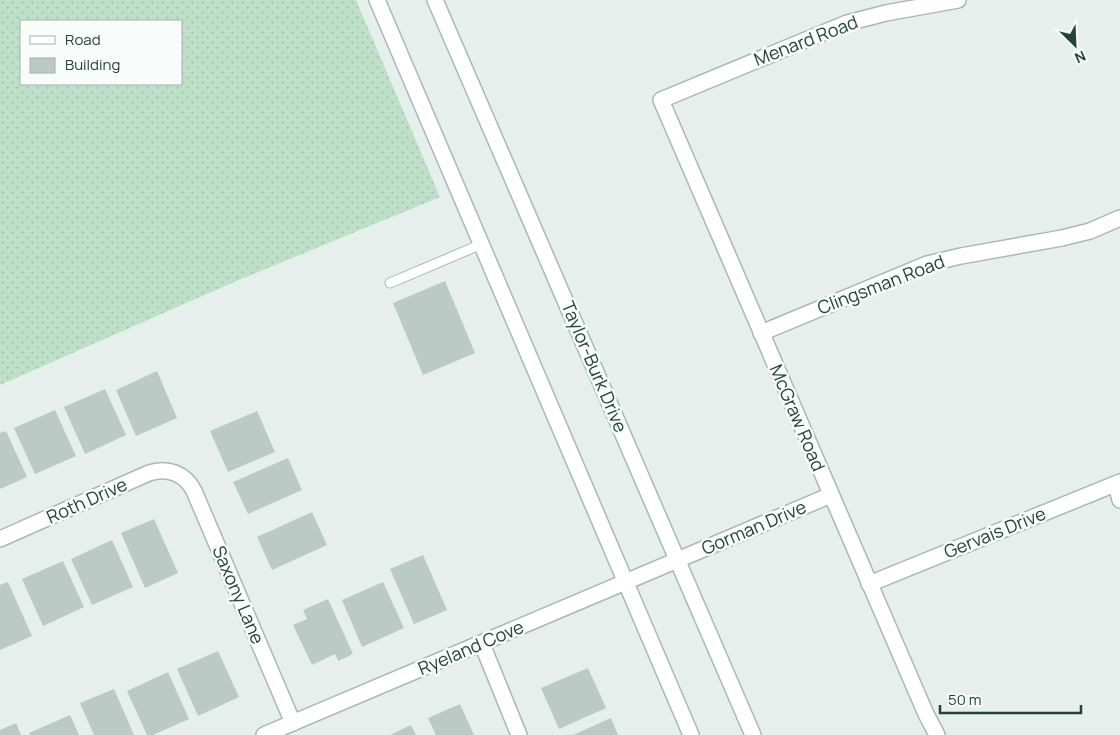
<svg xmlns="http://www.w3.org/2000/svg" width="1120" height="735" viewBox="0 0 1120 735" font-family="Manrope,sans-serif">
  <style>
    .grass { fill: url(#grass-dots); fill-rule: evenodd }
    .building { fill: #bbcac4 }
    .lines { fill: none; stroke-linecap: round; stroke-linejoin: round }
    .lane-casing { stroke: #a8b8b2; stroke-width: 11 }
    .street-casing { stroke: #a8b8b2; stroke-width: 18 }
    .secondary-casing { stroke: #a4bbb3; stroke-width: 18 }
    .lane { stroke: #fff; stroke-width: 9 }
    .street { stroke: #fff; stroke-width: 15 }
    .secondary { stroke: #fff; stroke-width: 15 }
    .labels { text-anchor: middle; stroke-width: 5; stroke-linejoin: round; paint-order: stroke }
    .street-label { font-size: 18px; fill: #24423a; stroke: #f7fbf9 }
  </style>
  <defs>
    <pattern id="grass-dots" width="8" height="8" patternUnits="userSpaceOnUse" patternTransform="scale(1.25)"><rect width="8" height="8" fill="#bfe0c8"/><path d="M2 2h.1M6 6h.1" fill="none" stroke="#a4c1ad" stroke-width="1.8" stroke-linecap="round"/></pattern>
  </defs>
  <rect width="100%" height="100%" fill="#e6efeb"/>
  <path class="grass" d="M0 0H356L440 197 234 282 0 385ZM21 21H181V84H21Z"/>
  <g class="building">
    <polygon points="445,281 475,353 423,375 393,303"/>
    <polygon points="157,371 177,418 136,436 116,390"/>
    <polygon points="105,389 126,435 85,454 64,407"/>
    <polygon points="55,410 76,456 35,474 14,428"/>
    <polygon points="257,411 275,452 228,472 210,431"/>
    <polygon points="6,431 27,477 0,489 0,433"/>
    <polygon points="288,458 302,490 248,514 233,482"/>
    <polygon points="312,512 327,545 272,570 257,537"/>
    <polygon points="154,519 178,573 145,588 121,533"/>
    <polygon points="112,540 133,587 92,605 71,559"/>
    <polygon points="423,555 447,610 414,624 390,569"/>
    <polygon points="63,561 84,607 43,626 22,579"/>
    <polygon points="8,582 32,636 0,650 0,585"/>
    <polygon points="383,582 404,628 362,647 342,600"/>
    <polygon points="328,599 353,654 338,661 335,654 312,665 293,625 307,619 303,610"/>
    <polygon points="218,651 239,697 198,716 177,669"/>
    <polygon points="588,668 606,708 559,729 541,688"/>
    <polygon points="168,672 189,719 153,735 147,735 127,691"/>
    <polygon points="114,689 134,735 94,735 80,703"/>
    <polygon points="460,704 474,735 436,735 428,718"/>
    <polygon points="70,715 79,735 30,735 29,733"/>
    <polygon points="611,718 618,735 573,735"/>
    <polygon points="16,723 21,735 0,735 0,730"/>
    <polygon points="411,725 416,735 390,735"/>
  </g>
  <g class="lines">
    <g class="lane-casing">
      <polyline id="lane" points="390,283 482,244"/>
    </g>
    <g class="street-casing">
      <g id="street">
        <polyline points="761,333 927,264 961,256 1062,238 1090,231 1120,218"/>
        <polyline points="1116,484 1120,500"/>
        <path d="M0 539 149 473C167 467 185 473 194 491L293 723"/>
        <polyline points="869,584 1120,482"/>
        <polyline points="482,644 519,735"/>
        <polyline points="264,735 831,495"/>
        <polyline points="937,735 926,714 661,100 847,23 886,13 958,0"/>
      </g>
    </g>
    <g class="secondary-casing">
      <g id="secondary">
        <polyline points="377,0 691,735"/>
        <polyline points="435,0 753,735"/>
      </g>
    </g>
    <use href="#lane" class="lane"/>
    <use href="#street" class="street"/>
    <use href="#secondary" class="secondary"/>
  </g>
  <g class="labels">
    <g class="street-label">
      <text transform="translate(806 41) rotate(-21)" y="6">Menard Road</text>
      <text transform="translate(881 285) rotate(-21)" y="6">Clingsman Road</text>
      <text transform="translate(594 367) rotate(67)" y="6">Taylor-Burk Drive</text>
      <text transform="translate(797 418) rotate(67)" y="6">McGraw Road</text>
      <text transform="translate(87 501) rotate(-24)" y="6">Roth Drive</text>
      <text transform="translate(754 528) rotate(-23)" y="6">Gorman Drive</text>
      <text transform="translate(995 533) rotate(-22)" y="6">Gervais Drive</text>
      <text transform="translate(238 595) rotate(67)" y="6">Saxony Lane</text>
      <text transform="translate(471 648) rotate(-23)" y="6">Ryeland Cove</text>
    </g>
  </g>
  <rect x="20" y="20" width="162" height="65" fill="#f7fbf9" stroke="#a3b1ad"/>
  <rect x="30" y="36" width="25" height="8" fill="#ffffff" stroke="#a3b1ad"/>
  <text x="65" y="45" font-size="15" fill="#24423a">Road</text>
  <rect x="30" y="58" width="25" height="15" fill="#bbcac4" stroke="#a3b1ad"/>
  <text x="65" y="70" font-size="15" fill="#24423a">Building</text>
  <g transform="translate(1075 45) rotate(156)" stroke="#f7fbf9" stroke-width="4" paint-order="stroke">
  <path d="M0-4L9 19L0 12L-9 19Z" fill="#24423a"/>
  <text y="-8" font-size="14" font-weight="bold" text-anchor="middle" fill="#24423a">N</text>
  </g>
  <path d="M940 705v8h141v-8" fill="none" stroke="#24423a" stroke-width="2.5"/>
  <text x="948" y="705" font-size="15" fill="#24423a" stroke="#f7fbf9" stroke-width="4" paint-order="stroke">50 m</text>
</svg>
